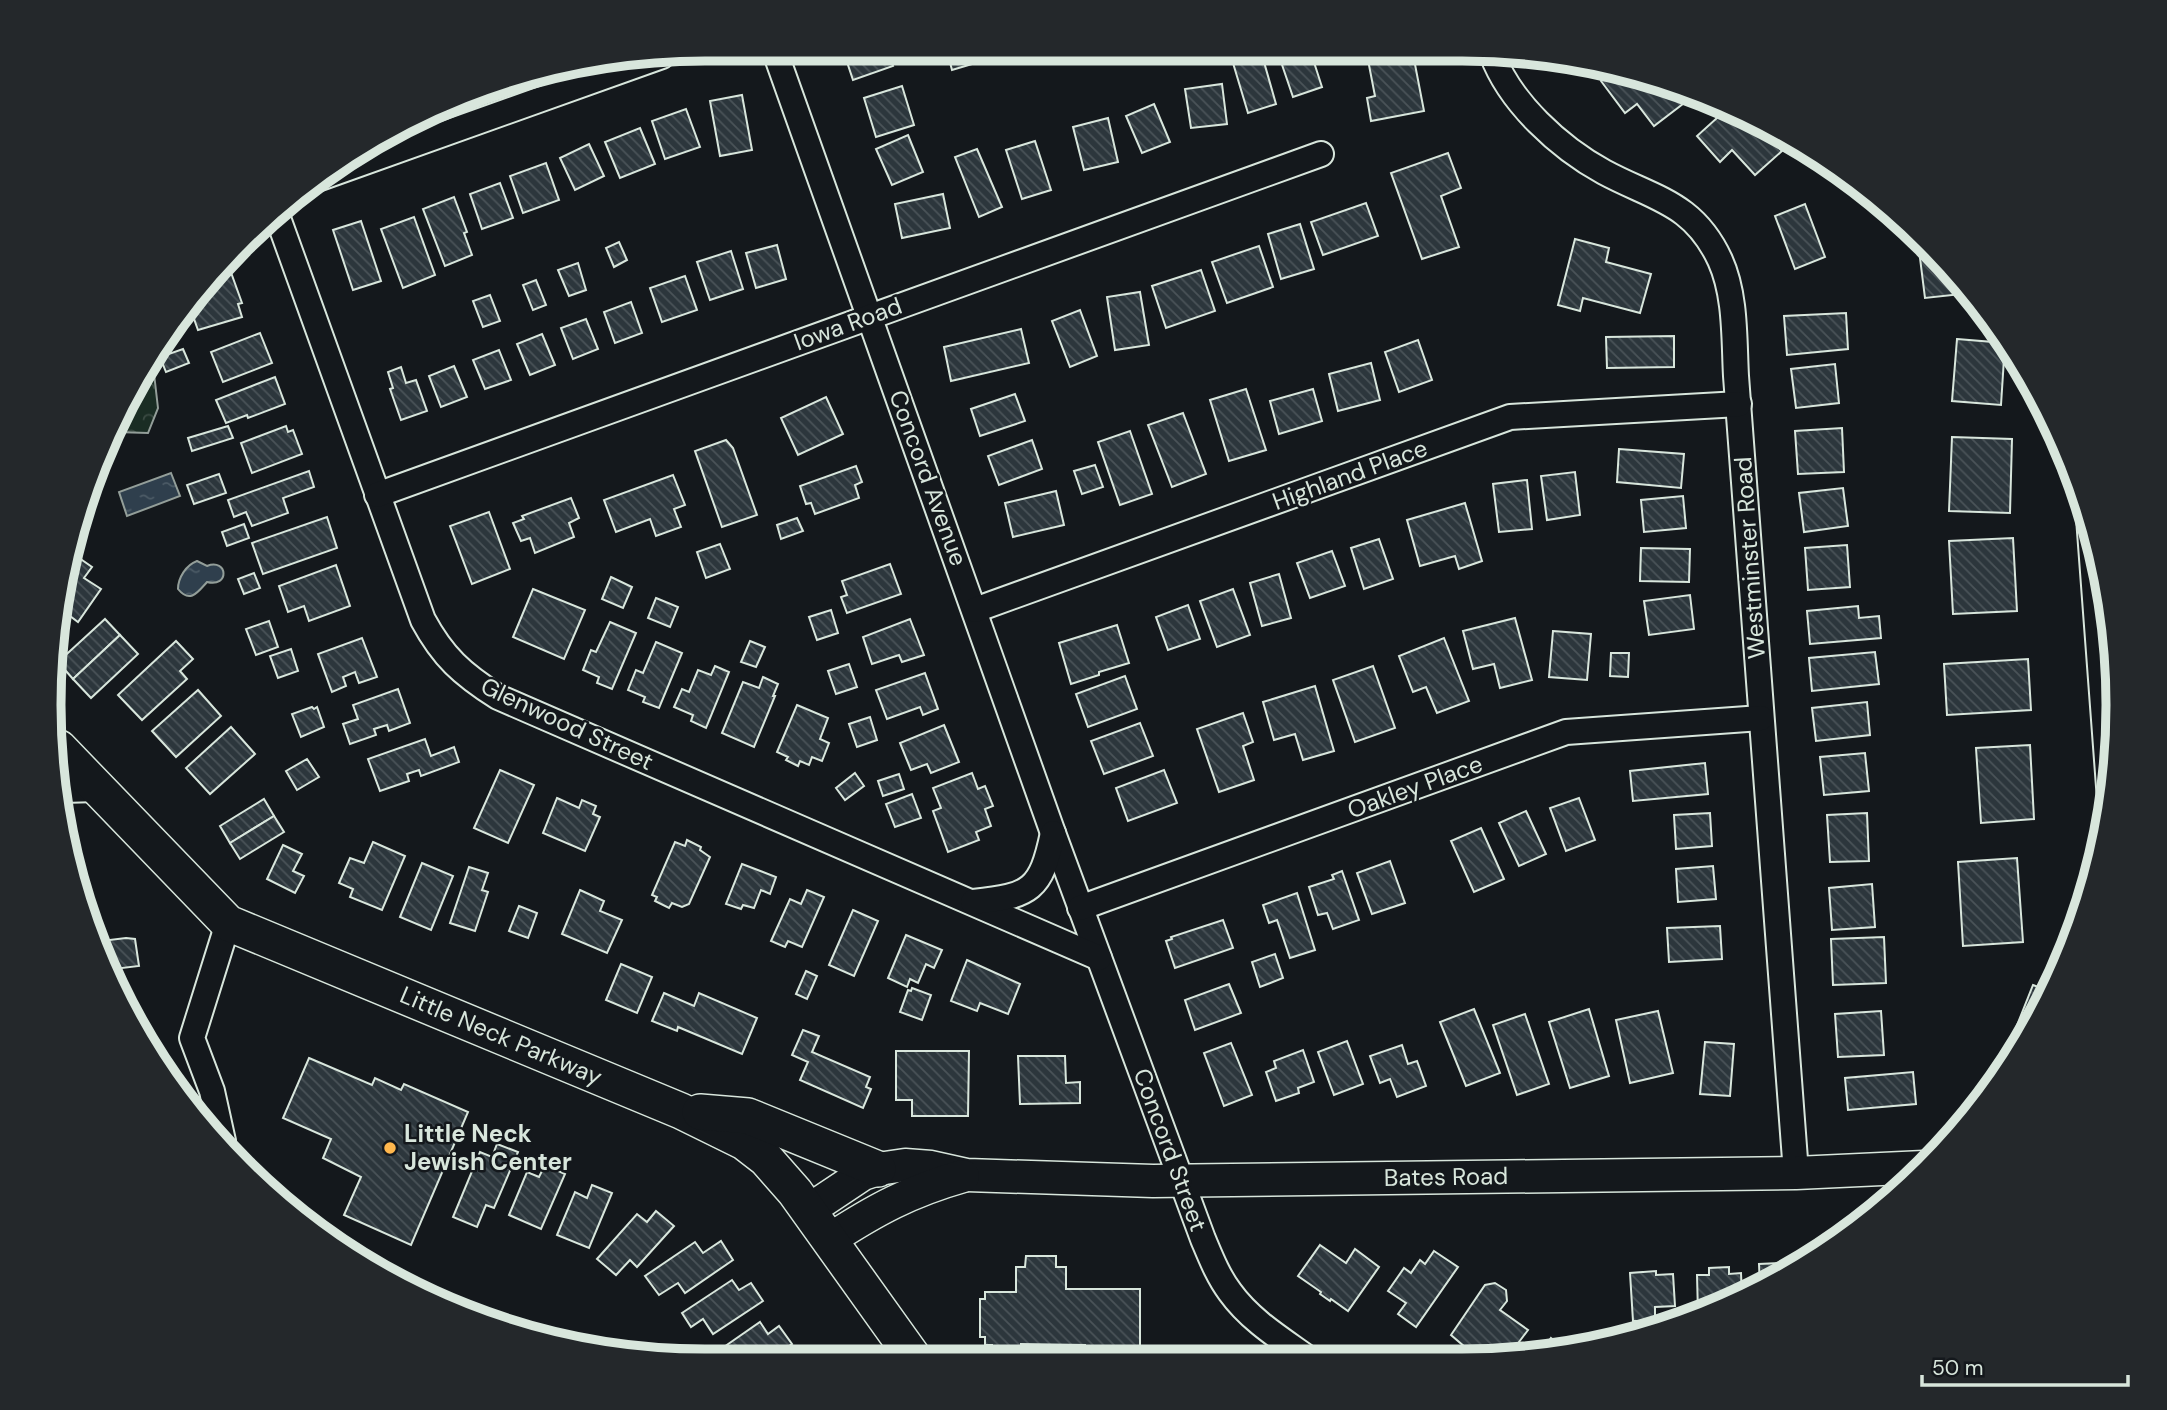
<svg xmlns="http://www.w3.org/2000/svg" width="2167" height="1410" viewBox="0 0 2167 1410" font-family="'DM Sans',sans-serif">
  <style>
    .forest { fill: url(#forest-crowns); stroke: #939e99; stroke-width: 2 }
    .water { fill: url(#water-ripples); stroke: #939e99; stroke-width: 2 }
    .building { fill: url(#building-back-hatch); stroke: #d8e6dc; stroke-width: 2 }
    .lines { fill: none; stroke-linecap: round; stroke-linejoin: round }
    .minor-casing { stroke: #d8e6dc; stroke-width: 28 }
    .tertiary-casing { stroke: #d8e6dc; stroke-width: 35 }
    .secondary-casing { stroke: #d8e6dc; stroke-width: 38 }
    .minor { stroke: #14181c; stroke-width: 24 }
    .tertiary { stroke: #14181c; stroke-width: 32 }
    .secondary { stroke: #14181c; stroke-width: 35 }
    .poi-dot { fill: #ffb74d; stroke: #14181c; stroke-width: 2.5 }
    .labels { text-anchor: middle; stroke-width: 5; stroke-linejoin: round; paint-order: stroke }
    .street-label { font-size: 24px; fill: #d8e6dc; stroke: #14181c }
    .poi-label { font-size: 24px; font-weight: bold; fill: #d8e6dc; stroke: #14181c; text-anchor: start }
    .rim { fill: none; stroke: #d8e6dc; stroke-width: 9 }
  </style>
  <defs>
    <pattern id="forest-crowns" width="20" height="18" patternUnits="userSpaceOnUse" patternTransform="scale(1.75)"><rect width="20" height="18" fill="#1a2d24"/><path d="M2 6a3 3 0 1 1 6 0M12 15a3 3 0 1 1 6 0" fill="none" stroke="#3b4b43"/></pattern>
    <pattern id="water-ripples" width="26" height="14" patternUnits="userSpaceOnUse" patternTransform="scale(1.75)"><rect width="26" height="14" fill="#2f3f4d"/><path d="M2 4q2-2 4 0t4 0M15 11q2-2 4 0t4 0" fill="none" stroke="#4c5b66"/></pattern>
    <pattern id="building-back-hatch" width="6" height="6" patternUnits="userSpaceOnUse" patternTransform="scale(1.75)"><rect width="6" height="6" fill="#2c363c"/><path d="M-1 5l2 2M0 0l6 6M5-1l2 2" fill="none" stroke="#4a5358"/></pattern>
  </defs>
  <rect width="100%" height="100%" fill="#14181c"/>
  <polygon class="forest" points="153,365 158,408 148,433 117,432"/>
  <g class="water">
    <polygon points="171,473 180,496 127,516 119,492"/>
    <path d="M197 561 207 566C228 558 230 588 207 582 198 592 190 604 178 589 178 578 186 565 197 561Z"/>
  </g>
  <g class="building">
    <polygon points="843,50 887,50 893,66 853,80"/>
    <polygon points="947,51 979,51 982,61 952,70"/>
    <polygon points="1278,53 1311,53 1322,87 1293,97"/>
    <polygon points="1402,54 1413,54 1424,111 1371,121 1367,98 1375,96 1368,60"/>
    <polygon points="1262,55 1276,104 1248,113 1233,63"/>
    <polygon points="1612,72 1696,94 1654,126 1637,104 1625,113 1601,81"/>
    <polygon points="1222,84 1227,124 1191,128 1185,89"/>
    <polygon points="902,86 914,125 876,137 864,98"/>
    <polygon points="742,95 752,150 720,156 710,101"/>
    <polygon points="1154,104 1170,142 1142,153 1126,116"/>
    <polygon points="1728,108 1763,130 1782,151 1755,175 1732,150 1720,162 1697,136"/>
    <polygon points="686,109 700,147 665,159 652,121"/>
    <polygon points="1108,118 1118,162 1084,170 1073,127"/>
    <polygon points="640,128 655,164 620,178 605,142"/>
    <polygon points="908,135 923,172 892,185 876,149"/>
    <polygon points="1035,141 1051,190 1022,199 1006,150"/>
    <polygon points="589,144 604,176 575,190 560,158"/>
    <polygon points="977,149 1002,207 979,217 955,157"/>
    <polygon points="1448,153 1461,188 1441,196 1459,247 1422,259 1391,173"/>
    <polygon points="546,163 559,200 523,213 510,176"/>
    <polygon points="500,183 513,218 482,229 470,194"/>
    <polygon points="943,194 950,228 902,238 895,204"/>
    <polygon points="454,197 467,232 464,233 472,255 445,266 423,209"/>
    <polygon points="1366,203 1378,236 1323,255 1311,222"/>
    <polygon points="1805,204 1825,257 1795,269 1775,216"/>
    <polygon points="414,217 435,275 403,288 381,229"/>
    <polygon points="361,221 381,281 353,290 333,230"/>
    <polygon points="1300,224 1314,269 1281,279 1268,234"/>
    <polygon points="1575,239 1609,248 1606,262 1651,274 1640,313 1583,298 1580,311 1558,305"/>
    <polygon points="619,242 627,260 614,267 606,248"/>
    <polygon points="777,245 786,279 756,288 746,253"/>
    <polygon points="1259,246 1273,287 1227,303 1212,262"/>
    <polygon points="1929,248 1971,293 1925,298 1919,250"/>
    <polygon points="731,251 743,289 710,300 697,262"/>
    <polygon points="578,263 586,290 569,296 558,270"/>
    <polygon points="227,266 229,267 242,303 238,304 242,317 198,330 188,302"/>
    <polygon points="1201,270 1215,311 1166,328 1152,286"/>
    <polygon points="685,276 697,310 662,322 650,288"/>
    <polygon points="536,280 546,305 533,310 523,285"/>
    <polygon points="1140,292 1149,345 1115,350 1107,297"/>
    <polygon points="490,295 500,321 483,327 473,301"/>
    <polygon points="631,302 642,333 615,343 604,312"/>
    <polygon points="1080,310 1097,356 1070,367 1052,321"/>
    <polygon points="1846,313 1848,349 1787,355 1784,316"/>
    <polygon points="586,319 598,349 573,359 561,328"/>
    <polygon points="1021,329 1029,363 951,381 944,347"/>
    <polygon points="260,333 272,363 223,382 211,352"/>
    <polygon points="542,334 555,365 530,375 517,344"/>
    <polygon points="1674,336 1674,367 1607,368 1606,337"/>
    <polygon points="1957,339 2005,343 2001,405 1952,401"/>
    <polygon points="1418,340 1432,380 1399,392 1385,352"/>
    <polygon points="183,349 189,363 166,372 160,357"/>
    <polygon points="499,350 511,380 485,389 473,360"/>
    <polygon points="1371,363 1380,400 1338,411 1329,374"/>
    <polygon points="1835,364 1839,403 1796,408 1791,369"/>
    <polygon points="454,366 467,397 441,407 429,376"/>
    <polygon points="401,367 406,383 416,380 427,411 401,420 390,389 393,388 388,372"/>
    <polygon points="275,377 285,404 248,418 247,415 226,423 216,400"/>
    <polygon points="1246,389 1266,450 1229,461 1210,400"/>
    <polygon points="1313,389 1322,421 1279,434 1270,401"/>
    <polygon points="1015,394 1025,421 980,436 971,409"/>
    <polygon points="826,397 843,434 798,455 781,418"/>
    <polygon points="1183,413 1206,474 1172,487 1148,425"/>
    <polygon points="228,426 233,438 192,451 188,438"/>
    <polygon points="286,426 288,432 293,430 302,454 252,473 241,443"/>
    <polygon points="1842,428 1844,472 1798,474 1795,431"/>
    <polygon points="1130,431 1152,494 1120,505 1098,442"/>
    <polygon points="1952,437 2012,439 2010,513 1949,511"/>
    <polygon points="726,440 733,448 757,515 722,527 695,451"/>
    <polygon points="1032,440 1042,469 999,485 988,456"/>
    <polygon points="1619,449 1684,454 1681,488 1617,482"/>
    <polygon points="1095,465 1103,487 1082,494 1074,471"/>
    <polygon points="856,466 862,482 855,485 859,498 815,514 811,503 806,504 800,486"/>
    <polygon points="309,471 314,487 283,498 288,513 252,526 246,512 234,517 228,500"/>
    <polygon points="1575,472 1580,515 1547,520 1541,476"/>
    <polygon points="219,474 226,493 194,504 187,485"/>
    <polygon points="673,475 685,505 674,509 681,527 656,536 650,519 616,532 604,500"/>
    <polygon points="1527,480 1532,529 1499,532 1493,484"/>
    <polygon points="1843,488 1848,526 1804,532 1799,493"/>
    <polygon points="1056,491 1064,525 1013,537 1005,503"/>
    <polygon points="1683,496 1686,528 1644,532 1641,500"/>
    <polygon points="571,498 579,518 569,523 574,537 535,553 530,538 521,541 513,523 524,519 522,516"/>
    <polygon points="1465,503 1482,561 1459,569 1455,556 1420,566 1407,520"/>
    <polygon points="489,512 510,569 472,584 450,526"/>
    <polygon points="327,517 337,548 263,574 252,543"/>
    <polygon points="797,518 803,531 781,539 777,525"/>
    <polygon points="244,524 249,538 227,546 222,532"/>
    <polygon points="2013,538 2017,611 1953,614 1949,541"/>
    <polygon points="1379,539 1393,579 1364,589 1351,548"/>
    <polygon points="720,544 730,569 706,578 697,552"/>
    <polygon points="1847,545 1850,587 1808,590 1805,548"/>
    <polygon points="1641,548 1690,549 1689,582 1640,581"/>
    <polygon points="1332,551 1345,586 1310,598 1297,563"/>
    <polygon points="72,553 92,567 84,578 101,589 78,622 62,610 61,612"/>
    <polygon points="890,564 901,594 847,613 841,597 847,595 842,581"/>
    <polygon points="336,565 350,606 309,621 304,606 288,612 279,586"/>
    <polygon points="254,573 260,588 244,594 238,579"/>
    <polygon points="1279,574 1291,618 1262,626 1250,583"/>
    <polygon points="611,577 632,587 623,608 602,599"/>
    <polygon points="533,589 585,610 564,659 513,637"/>
    <polygon points="1233,589 1250,635 1217,647 1200,601"/>
    <polygon points="1690,595 1694,629 1649,635 1644,601"/>
    <polygon points="656,598 678,607 670,627 648,618"/>
    <polygon points="1188,605 1200,639 1168,650 1156,617"/>
    <polygon points="1858,606 1859,618 1879,616 1881,638 1810,644 1807,611"/>
    <polygon points="831,610 838,633 817,640 809,617"/>
    <polygon points="1515,618 1532,680 1500,688 1494,664 1473,669 1463,631"/>
    <polygon points="105,619 120,635 73,679 58,662"/>
    <polygon points="910,619 924,655 902,662 899,655 872,664 863,637"/>
    <polygon points="269,621 278,647 256,655 246,629"/>
    <polygon points="610,622 636,633 612,689 597,683 599,677 583,670 591,650 596,652"/>
    <polygon points="1117,625 1129,663 1099,672 1099,675 1071,684 1059,643"/>
    <polygon points="1553,631 1591,634 1587,680 1549,677"/>
    <polygon points="120,635 138,654 91,698 73,679"/>
    <polygon points="362,638 377,677 359,683 355,672 343,677 346,686 332,692 318,654"/>
    <polygon points="1444,638 1469,701 1437,713 1426,687 1413,692 1399,656"/>
    <polygon points="176,641 193,659 180,671 187,679 142,720 118,695"/>
    <polygon points="750,641 765,647 756,667 741,662"/>
    <polygon points="656,642 682,653 659,708 643,702 645,697 628,690 636,670 643,673"/>
    <polygon points="291,649 298,671 278,678 270,656"/>
    <polygon points="1875,652 1879,684 1812,691 1809,658"/>
    <polygon points="1611,653 1629,653 1628,677 1610,676"/>
    <polygon points="2028,659 2031,710 1947,715 1944,664"/>
    <polygon points="849,664 857,687 836,694 828,671"/>
    <polygon points="715,666 729,672 706,728 691,721 693,715 674,707 682,689 689,692 698,670 711,675"/>
    <polygon points="1373,666 1395,728 1355,742 1333,680"/>
    <polygon points="925,673 938,709 923,715 920,707 887,719 876,690"/>
    <polygon points="1125,676 1137,709 1088,727 1076,694"/>
    <polygon points="763,677 778,684 773,696 775,696 754,747 722,733 743,682 759,688"/>
    <polygon points="1315,686 1334,751 1303,760 1295,734 1274,740 1263,702"/>
    <polygon points="398,689 410,723 389,731 387,725 374,729 376,735 350,744 343,724 358,719 353,705"/>
    <polygon points="198,690 221,716 176,757 152,731"/>
    <polygon points="1867,702 1870,735 1816,741 1812,708"/>
    <polygon points="797,705 828,718 820,739 829,743 822,761 812,757 809,765 800,761 798,766 786,760 788,757 777,752"/>
    <polygon points="312,707 314,709 317,707 324,727 301,737 292,714"/>
    <polygon points="1243,713 1253,742 1243,746 1254,780 1219,792 1197,729"/>
    <polygon points="870,717 877,740 857,747 849,724"/>
    <polygon points="1140,723 1153,756 1104,774 1091,741"/>
    <polygon points="944,725 959,762 931,773 927,764 911,770 900,743"/>
    <polygon points="231,727 255,754 210,794 186,768"/>
    <polygon points="425,739 431,756 454,747 459,762 421,776 419,770 407,774 409,781 380,791 368,759"/>
    <polygon points="2030,745 2034,819 1981,823 1976,748"/>
    <polygon points="1865,753 1869,791 1824,795 1820,757"/>
    <polygon points="307,759 319,777 297,790 286,771"/>
    <polygon points="1705,763 1708,794 1633,801 1630,771"/>
    <polygon points="500,770 534,785 508,843 474,828"/>
    <polygon points="1164,770 1177,803 1128,821 1116,788"/>
    <polygon points="855,773 864,786 845,800 836,788"/>
    <polygon points="972,773 978,789 985,786 993,806 985,809 991,826 976,832 979,840 948,852 933,811 941,808 933,788"/>
    <polygon points="899,774 904,789 883,796 878,781"/>
    <polygon points="912,794 921,818 895,827 886,804"/>
    <polygon points="557,798 579,808 582,800 596,806 593,814 600,817 585,851 543,833"/>
    <polygon points="1579,798 1595,840 1566,851 1550,808"/>
    <polygon points="264,799 274,816 230,843 220,826"/>
    <polygon points="1526,811 1546,854 1519,866 1499,823"/>
    <polygon points="1710,813 1712,846 1676,849 1674,815"/>
    <polygon points="1867,813 1869,861 1830,862 1827,815"/>
    <polygon points="274,816 284,832 240,859 230,843"/>
    <polygon points="1481,828 1504,879 1474,892 1451,841"/>
    <polygon points="687,840 701,847 700,850 710,857 689,904 682,907 672,903 669,908 655,901 657,897 652,895 675,842 685,846"/>
    <polygon points="373,842 405,856 382,910 350,897 353,889 339,883 350,858 364,863"/>
    <polygon points="283,845 302,854 293,871 304,876 295,893 267,879"/>
    <polygon points="2017,858 2023,942 1963,946 1958,862"/>
    <polygon points="1390,861 1405,903 1372,914 1357,873"/>
    <polygon points="422,863 453,876 431,930 400,917"/>
    <polygon points="742,864 776,877 770,894 761,890 754,908 743,905 741,909 726,904"/>
    <polygon points="1713,866 1716,899 1678,902 1676,869"/>
    <polygon points="469,867 488,873 482,890 488,892 475,931 450,923"/>
    <polygon points="1342,871 1359,920 1333,929 1327,913 1318,915 1309,887 1334,879 1332,875"/>
    <polygon points="1872,884 1875,927 1832,930 1829,888"/>
    <polygon points="580,890 604,901 600,911 622,920 607,953 562,934"/>
    <polygon points="807,890 824,897 802,947 788,941 785,947 771,941 790,899 801,904"/>
    <polygon points="1297,893 1315,950 1290,958 1277,920 1269,923 1263,905"/>
    <polygon points="519,906 537,913 528,938 509,931"/>
    <polygon points="853,910 878,921 854,976 829,965"/>
    <polygon points="1223,920 1233,948 1175,968 1166,941 1172,939 1171,937"/>
    <polygon points="1720,926 1722,959 1669,962 1667,928"/>
    <polygon points="906,935 942,950 934,968 926,964 918,983 910,979 907,987 888,978"/>
    <polygon points="1884,937 1886,983 1833,985 1831,939"/>
    <polygon points="126,938 135,939 139,966 114,969 101,941"/>
    <polygon points="1275,954 1283,978 1260,987 1252,962"/>
    <polygon points="967,960 1020,984 1008,1014 980,1003 977,1011 951,1001"/>
    <polygon points="621,964 652,977 637,1013 606,1000"/>
    <polygon points="806,971 817,976 807,999 796,994"/>
    <polygon points="1229,984 1241,1013 1195,1030 1185,1000"/>
    <polygon points="2033,985 2049,991 2030,1033 2020,1047 2010,1043"/>
    <polygon points="912,988 931,995 922,1020 900,1012 908,990 911,991"/>
    <polygon points="664,993 694,1006 699,993 757,1018 742,1054 678,1027 677,1031 652,1021"/>
    <polygon points="1474,1009 1500,1073 1466,1086 1440,1022"/>
    <polygon points="1589,1009 1609,1076 1570,1088 1549,1022"/>
    <polygon points="1658,1011 1673,1073 1630,1083 1616,1020"/>
    <polygon points="1881,1011 1884,1055 1838,1057 1835,1014"/>
    <polygon points="1525,1014 1549,1084 1517,1095 1493,1025"/>
    <polygon points="803,1030 819,1036 812,1052 870,1077 866,1087 871,1089 863,1108 800,1080 808,1062 792,1055"/>
    <polygon points="1347,1041 1363,1084 1334,1095 1318,1052"/>
    <polygon points="1705,1042 1734,1044 1730,1096 1700,1094"/>
    <polygon points="1231,1043 1252,1095 1224,1106 1204,1053"/>
    <polygon points="1402,1045 1408,1064 1417,1061 1426,1086 1397,1097 1390,1079 1380,1083 1370,1056"/>
    <polygon points="1303,1050 1314,1082 1298,1088 1299,1093 1276,1101 1266,1072 1276,1068 1274,1061"/>
    <polygon points="896,1051 969,1051 968,1116 912,1116 912,1100 896,1100"/>
    <polygon points="1018,1056 1065,1056 1066,1083 1080,1082 1080,1103 1020,1104"/>
    <polygon points="309,1058 372,1085 375,1078 401,1090 404,1084 468,1112 411,1245 344,1215 361,1177 323,1158 331,1139 283,1118"/>
    <polygon points="1913,1072 1916,1104 1848,1110 1845,1078"/>
    <polygon points="497,1144 518,1152 494,1208 486,1205 477,1227 453,1217 480,1152 492,1157"/>
    <polygon points="545,1165 565,1174 541,1229 509,1215 527,1172 539,1177"/>
    <polygon points="592,1185 612,1193 589,1248 557,1235 575,1192 587,1198"/>
    <polygon points="656,1211 674,1226 637,1267 630,1260 616,1275 597,1259 637,1214 647,1222"/>
    <polygon points="721,1241 733,1260 685,1293 678,1283 659,1295 645,1276 695,1242 703,1253"/>
    <polygon points="1320,1245 1346,1263 1355,1249 1379,1267 1348,1311 1331,1299 1330,1301 1320,1294 1321,1292 1298,1276"/>
    <polygon points="1434,1251 1458,1267 1416,1327 1398,1314 1406,1303 1388,1291 1404,1268 1411,1273 1420,1260 1425,1264"/>
    <polygon points="1026,1256 1056,1256 1056,1267 1066,1267 1066,1289 1140,1289 1140,1358 1085,1358 1085,1345 1021,1344 1021,1350 992,1350 992,1345 985,1345 985,1337 980,1337 980,1299 985,1299 985,1292 1016,1292 1016,1267 1025,1267"/>
    <polygon points="1803,1262 1760,1288 1759,1264"/>
    <polygon points="1729,1267 1729,1274 1741,1273 1742,1297 1698,1314 1697,1275 1709,1275 1709,1268"/>
    <polygon points="1656,1271 1656,1275 1673,1274 1675,1306 1655,1307 1655,1321 1633,1321 1630,1273"/>
    <polygon points="732,1280 739,1290 751,1283 763,1301 713,1334 703,1319 691,1327 682,1313"/>
    <polygon points="1495,1283 1506,1290 1507,1301 1500,1310 1528,1330 1513,1350 1517,1353 1514,1358 1469,1359 1472,1353 1451,1335 1485,1285"/>
    <polygon points="760,1322 768,1334 779,1326 792,1344 774,1356 715,1356 722,1351 721,1349"/>
    <polygon points="1551,1338 1567,1349 1540,1354"/>
  </g>
  <g class="lines">
    <g class="minor-casing">
      <g id="minor">
        <path d="M774 49 1053 833 1203 1239C1211 1258 1218 1276 1230 1292 1250 1320 1281 1339 1309 1359"/>
        <path d="M1492 54C1510 103 1560 148 1604 172 1654 199 1693 202 1720 260 1736 295 1734 339 1736 376L1796 1173"/>
        <polyline points="320,178 662,56"/>
        <path d="M278 218 423 620C443 657 462 674 498 697L1099 958"/>
        <polyline points="377,495 1321,154"/>
        <polyline points="2089,518 2110,800"/>
        <polyline points="975,610 1510,417 1739,404"/>
        <polyline points="63,790 97,789"/>
        <path d="M973 902C1031 896 1041 890 1053 833"/>
        <polyline points="1080,908 1566,732 1761,718"/>
        <polyline points="223,1141 212,1091 192,1038 228,923"/>
      </g>
    </g>
    <g class="tertiary-casing">
      <g id="tertiary">
        <polyline points="809,1210 863,1174 878,1169 905,1165 931,1167 967,1175 1153,1181 1796,1173 1924,1167"/>
        <path d="M829 1240C875 1210 910 1191 963 1176"/>
      </g>
    </g>
    <g class="secondary-casing">
      <g id="secondary">
        <polyline points="59,748 228,923 681,1111 744,1142 766,1159 795,1192 913,1357"/>
        <polyline points="700,1112 748,1116 878,1169"/>
      </g>
    </g>
    <use href="#minor" class="minor"/>
    <use href="#tertiary" class="tertiary"/>
    <use href="#secondary" class="secondary"/>
  </g>
  <circle class="poi-dot" cx="390" cy="1148" r="7"/>
  <g class="labels">
    <g class="street-label">
      <text transform="translate(848 324) rotate(-20)" y="8">Iowa Road</text>
      <text transform="translate(1350 475) rotate(-20)" y="8">Highland Place</text>
      <text transform="translate(928 478) rotate(70)" y="8">Concord Avenue</text>
      <text transform="translate(1750 558) rotate(-94)" y="8">Westminster Road</text>
      <text transform="translate(567 724) rotate(25)" y="8">Glenwood Street</text>
      <text transform="translate(1415 787) rotate(-20)" y="8">Oakley Place</text>
      <text transform="translate(501 1036) rotate(23)" y="8">Little Neck Parkway</text>
      <text transform="translate(1170 1150) rotate(70)" y="8">Concord Street</text>
      <text transform="translate(1446 1177) rotate(-1)" y="8">Bates Road</text>
    </g>
    <g class="poi-label">
      <text x="404" y="1142">Little Neck<tspan x="404" dy="28">Jewish Center</tspan></text>
    </g>
  </g>
  <path d="M0 0H2167V1410H0ZM705 61H1462A644 644 0 0 1 2106 705V705A644 644 0 0 1 1462 1349H705A644 644 0 0 1 61 705V705A644 644 0 0 1 705 61Z" fill="#24282b" fill-rule="evenodd"/>
  <path class="rim" d="M705 61H1462A644 644 0 0 1 2106 705V705A644 644 0 0 1 1462 1349H705A644 644 0 0 1 61 705V705A644 644 0 0 1 705 61Z"/>
  <path d="M1922 1375v10h206v-10" fill="none" stroke="#d8e6dc" stroke-width="3.5"/>
  <text x="1932" y="1375" font-size="21" fill="#d8e6dc" stroke="#14181c" stroke-width="5" paint-order="stroke">50 m</text>
</svg>
